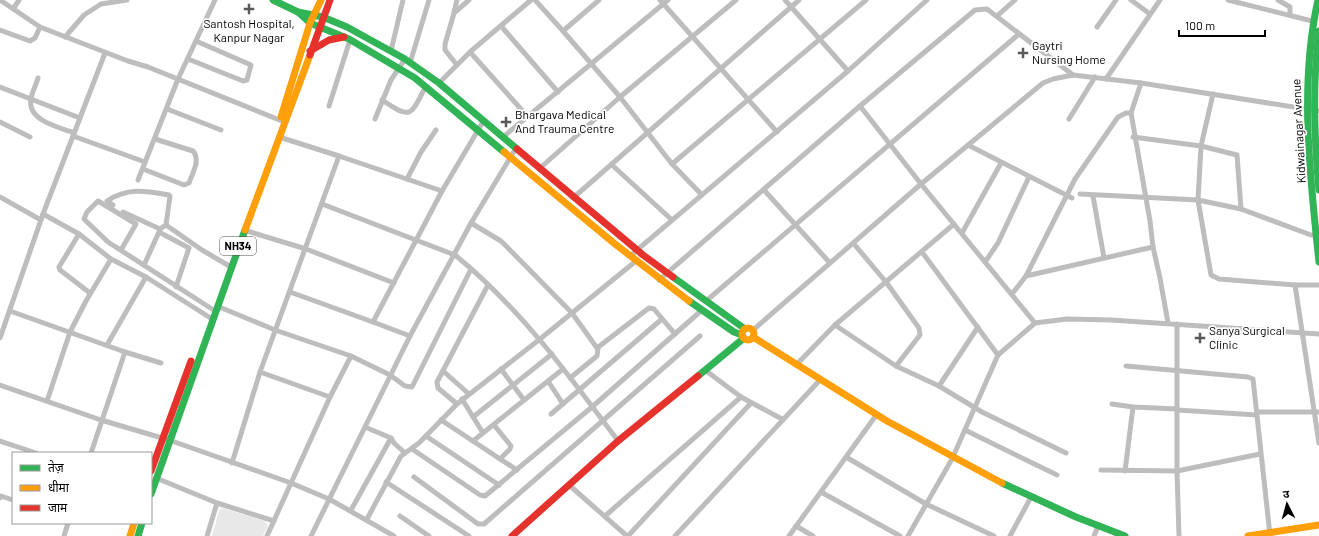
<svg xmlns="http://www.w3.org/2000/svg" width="1319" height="536" viewBox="0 0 1319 536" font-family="Barlow,'Noto Sans Devanagari',sans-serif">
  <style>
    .green { fill: #e8e8e8 }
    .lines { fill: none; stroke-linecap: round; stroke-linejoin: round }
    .street { stroke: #bdbdbd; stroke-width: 5 }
    .fast { stroke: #30b455; stroke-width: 7 }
    .slow { stroke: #ff9f0a; stroke-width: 7 }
    .jam { stroke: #e5322d; stroke-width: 7 }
    .poi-dot { fill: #595959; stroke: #fff; stroke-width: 1.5 }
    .labels { text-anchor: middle; stroke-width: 3.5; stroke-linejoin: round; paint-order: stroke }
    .shield { fill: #fff; stroke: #4c4c4c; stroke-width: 1 }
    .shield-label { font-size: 11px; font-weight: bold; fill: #000 }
    .poi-label { font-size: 12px; fill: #000; stroke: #fff; text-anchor: start }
    .street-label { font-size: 12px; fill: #000; stroke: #fff }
  </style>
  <rect width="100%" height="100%" fill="#fff"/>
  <polygon class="green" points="222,508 265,521 268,526 263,536 212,536 219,511"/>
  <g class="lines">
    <g class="street">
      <polyline points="0,0 40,27 128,61 148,67 282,121"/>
      <polyline points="535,0 563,31"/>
      <polyline points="599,0 563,31 620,97 672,164 702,195"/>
      <polyline points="660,0 777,132"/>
      <polyline points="1131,0 1150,14"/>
      <polyline points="1228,0 1312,21"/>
      <polyline points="1278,0 1290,7 1290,14"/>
      <polyline points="13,9 19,0"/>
      <polyline points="454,12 457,0"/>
      <polyline points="997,16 1015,0"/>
      <polyline points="501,26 558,92"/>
      <polyline points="1097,27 1116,0"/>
      <polyline points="0,30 30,41 35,38 40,27"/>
      <polyline points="65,37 84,15 101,4 127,0"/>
      <polyline points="391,51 403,0"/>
      <polyline points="470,52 528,117"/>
      <polyline points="188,59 243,81 247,80 251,65 196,41"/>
      <polyline points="410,63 429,0"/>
      <polyline points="457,65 445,50 445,44 454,13 469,0"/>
      <polyline points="848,71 927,0"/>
      <path d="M38 78C36 85 32 92 31 99 27 121 59 127 74 133"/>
      <polyline points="1106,79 1160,0"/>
      <polyline points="439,83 470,52 531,0"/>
      <polyline points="1141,83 1131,113 1150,221 1153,247 1160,278 1168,323"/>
      <polyline points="0,87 80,118"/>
      <polyline points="1213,94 1201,146 1198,200 1211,275 1219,279 1295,285 1319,285"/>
      <path d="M382 100C412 120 410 116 426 86"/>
      <polyline points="329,106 350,40"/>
      <polyline points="860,106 921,184 1035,323"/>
      <polyline points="167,109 221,130"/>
      <polyline points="375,119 391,80 405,59"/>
      <polyline points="1069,119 1095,77"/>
      <polyline points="0,122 30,137"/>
      <polyline points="73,136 145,162"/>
      <polyline points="279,137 339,156"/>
      <polyline points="503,137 668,0"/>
      <polyline points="1133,137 1201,146 1237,155 1241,209"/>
      <polyline points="968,145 1072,198"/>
      <polyline points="672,164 866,0"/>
      <polyline points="612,165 672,220"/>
      <path d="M143 169 184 185 189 183C192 174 201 160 193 151L155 139"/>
      <polyline points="539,169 620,97 736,0"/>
      <polyline points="407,179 421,152 436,130"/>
      <polyline points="138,180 178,79 215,0"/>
      <polyline points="764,190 830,263"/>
      <polyline points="1080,194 1198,200 1241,209 1311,235 1319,235"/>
      <polyline points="1093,196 1104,258"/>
      <polyline points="0,197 41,220"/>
      <polyline points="573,198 799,0"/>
      <path d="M322 204 455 255C519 307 569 375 618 441"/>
      <path d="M113 205 107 201C128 187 146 191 169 195L170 196 166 225"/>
      <polyline points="123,212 160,229 166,225 202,250 231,267"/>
      <polyline points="43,214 79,234 111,259"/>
      <polyline points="471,223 501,241 508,248 572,313 597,348 649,308 654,309 675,334"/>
      <polyline points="244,230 306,249 394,283"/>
      <polyline points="962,233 1001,163"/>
      <polyline points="79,234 59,267 60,270 90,293"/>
      <polyline points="854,244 886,282 919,328 920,335 896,366"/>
      <polyline points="121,250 136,224 98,201 87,212 84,219 108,242 215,311"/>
      <polyline points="922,252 998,355"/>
      <polyline points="630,256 848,71 785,0"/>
      <polyline points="985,262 998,243 1029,177"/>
      <polyline points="144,265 159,232 189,248 176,287"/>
      <polyline points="1026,276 1153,247"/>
      <polyline points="659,280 860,106 975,10 987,9 1073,75"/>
      <polyline points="1295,285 1319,443"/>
      <polyline points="290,292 373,322"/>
      <polyline points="1012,294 1026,276 1075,179 1118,117 1126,113 1131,113"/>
      <polyline points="706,301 1019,34"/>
      <polyline points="217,306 275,330 351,356 390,375 405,386 412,387 471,269"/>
      <polyline points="10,311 125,352"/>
      <polyline points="1177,324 1177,471 1179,536"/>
      <polyline points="835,325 896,366 939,386 982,412 1066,453"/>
      <polyline points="753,330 921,184 1043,83 1053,79 1073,75 1141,83 1319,111"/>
      <polyline points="410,336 373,322 442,191"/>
      <polyline points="0,338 43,214 105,53"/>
      <polyline points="107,345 146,277 212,319"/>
      <polyline points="796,365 835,325 954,224"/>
      <polyline points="1126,366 1248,377 1253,379 1270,535"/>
      <polyline points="501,369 524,400"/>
      <polyline points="705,370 741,397 782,419"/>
      <polyline points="443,371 469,394"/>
      <polyline points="260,372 330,397"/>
      <polyline points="570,378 597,356 598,348"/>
      <polyline points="548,381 563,404"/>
      <polyline points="0,385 101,420 169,440 291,483 329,499 394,536"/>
      <polyline points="939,386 978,327"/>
      <polyline points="462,399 483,433"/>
      <polyline points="47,401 70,332 86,301 111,259 146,277"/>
      <polyline points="457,404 438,388 437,382 488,285"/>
      <polyline points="1112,404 1133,407 1177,409"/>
      <polyline points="1177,410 1257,415"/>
      <polyline points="1257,412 1319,412"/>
      <polyline points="551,414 662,319"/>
      <polyline points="473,417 552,354"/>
      <polyline points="441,420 517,470"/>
      <polyline points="494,425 511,446 510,449 500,459"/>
      <polyline points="365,427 391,438 394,443 405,453"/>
      <polyline points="965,430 1057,475"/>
      <polyline points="426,436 499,485"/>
      <polyline points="0,441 36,453"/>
      <polyline points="473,441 563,369"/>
      <polyline points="412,449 480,495 485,496 592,407 702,310"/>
      <polyline points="91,453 125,352 161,363"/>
      <polyline points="846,457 926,504 994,536"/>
      <polyline points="232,463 260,372 339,156 442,191 484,120"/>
      <polyline points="1101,470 1177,471 1260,454"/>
      <polyline points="1125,471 1133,407"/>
      <polyline points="414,477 478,524 484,524 700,336"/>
      <polyline points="156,478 217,503 274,521"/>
      <polyline points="386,482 469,536"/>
      <polyline points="569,485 627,536"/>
      <polyline points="821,492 900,536"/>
      <polyline points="0,498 1,496 13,500"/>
      <polyline points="351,510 391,438"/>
      <polyline points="400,516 429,536"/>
      <polyline points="605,516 741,397"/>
      <polyline points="367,519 401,456 419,443 457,404 540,339 636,261"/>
      <polyline points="796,526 813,536"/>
      <polyline points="64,536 68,523"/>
      <polyline points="207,536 217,503"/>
      <polyline points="267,536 330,397 351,356"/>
      <polyline points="311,536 410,336 471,223 516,148"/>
      <polyline points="628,536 751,403"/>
      <polyline points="675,536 820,380"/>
      <polyline points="789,536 877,414"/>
      <polyline points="908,536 952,459 998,355 1035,323 1067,319 1111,320 1319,334"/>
      <polyline points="1010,536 1031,497"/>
      <polyline points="1094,536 1098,526"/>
    </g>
    <g class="fast">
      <polyline points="273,0 298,12 323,17 347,27 405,59 439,83 517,149"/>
      <path d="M1318 0C1299 84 1310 177 1319 262"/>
      <polyline points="298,12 310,23 349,39 415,78 504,152"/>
      <path d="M1319 31C1312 84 1314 137 1319 190"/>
      <polyline points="673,277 745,329"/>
      <polyline points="689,301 734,332 742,335"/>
      <polyline points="698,376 744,338"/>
      <polyline points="1002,483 1076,517 1125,536"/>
      <polyline points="151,494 245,230"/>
      <polyline points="138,536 142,523"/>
    </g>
    <g class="slow">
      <polyline points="281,117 310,23 321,0"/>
      <polyline points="504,152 615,244 689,301"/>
      <polyline points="245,230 310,55"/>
      <circle cx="748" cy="334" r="6"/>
      <polyline points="753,337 887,421 1002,483"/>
      <polyline points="130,536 134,523"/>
      <polyline points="1248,536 1319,525"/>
    </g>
    <g class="jam">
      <polyline points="310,51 329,40 344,37"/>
      <polyline points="310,55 330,0"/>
      <polyline points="517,149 643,255 673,277"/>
      <polyline points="151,471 191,361"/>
      <polyline points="512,536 618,441 698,376"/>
    </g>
  </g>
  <g class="poi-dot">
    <path d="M247 3h4v4h4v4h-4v4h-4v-4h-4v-4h4z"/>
    <path d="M1021 47h4v4h4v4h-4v4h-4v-4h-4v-4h4z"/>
    <path d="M504 116h4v4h4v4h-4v4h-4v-4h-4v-4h4z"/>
    <path d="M1198 332h4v4h4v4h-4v4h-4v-4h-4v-4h4z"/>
  </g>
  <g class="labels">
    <rect class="shield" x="220" y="237" width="36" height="18" rx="3"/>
    <g class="shield-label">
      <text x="238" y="250">NH34</text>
    </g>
    <g class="poi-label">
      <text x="249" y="28" text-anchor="middle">Santosh Hospital,<tspan x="249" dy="14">Kanpur Nagar</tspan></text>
      <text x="1032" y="50">Gaytri<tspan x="1032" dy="14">Nursing Home</tspan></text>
      <text x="515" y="119">Bhargava Medical<tspan x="515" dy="14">And Trauma Centre</tspan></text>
      <text x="1209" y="335">Sanya Surgical<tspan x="1209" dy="14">Clinic</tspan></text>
    </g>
    <g class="street-label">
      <text transform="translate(1299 131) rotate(-93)" y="4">Kidwainagar Avenue</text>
    </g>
  </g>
  <rect x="12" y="452" width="140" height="72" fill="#ffffff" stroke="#999999"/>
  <rect x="20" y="465" width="20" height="6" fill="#30b455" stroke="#999999"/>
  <text x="48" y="472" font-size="12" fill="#000000">तेज़</text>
  <rect x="20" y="485" width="20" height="6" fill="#ff9f0a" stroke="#999999"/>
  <text x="48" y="492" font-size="12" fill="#000000">धीमा</text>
  <rect x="20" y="505" width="20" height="6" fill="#e5322d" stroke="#999999"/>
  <text x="48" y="512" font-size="12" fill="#000000">जाम</text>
  <g transform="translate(1287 504) rotate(354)" stroke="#ffffff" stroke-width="3" paint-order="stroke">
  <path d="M0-3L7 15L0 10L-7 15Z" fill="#000000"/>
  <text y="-6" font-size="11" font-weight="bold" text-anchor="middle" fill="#000000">उ</text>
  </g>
  <path d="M1179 30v6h86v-6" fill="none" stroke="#000000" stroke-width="2"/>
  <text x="1185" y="30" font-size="12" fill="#000000" stroke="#ffffff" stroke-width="3" paint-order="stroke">100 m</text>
</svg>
